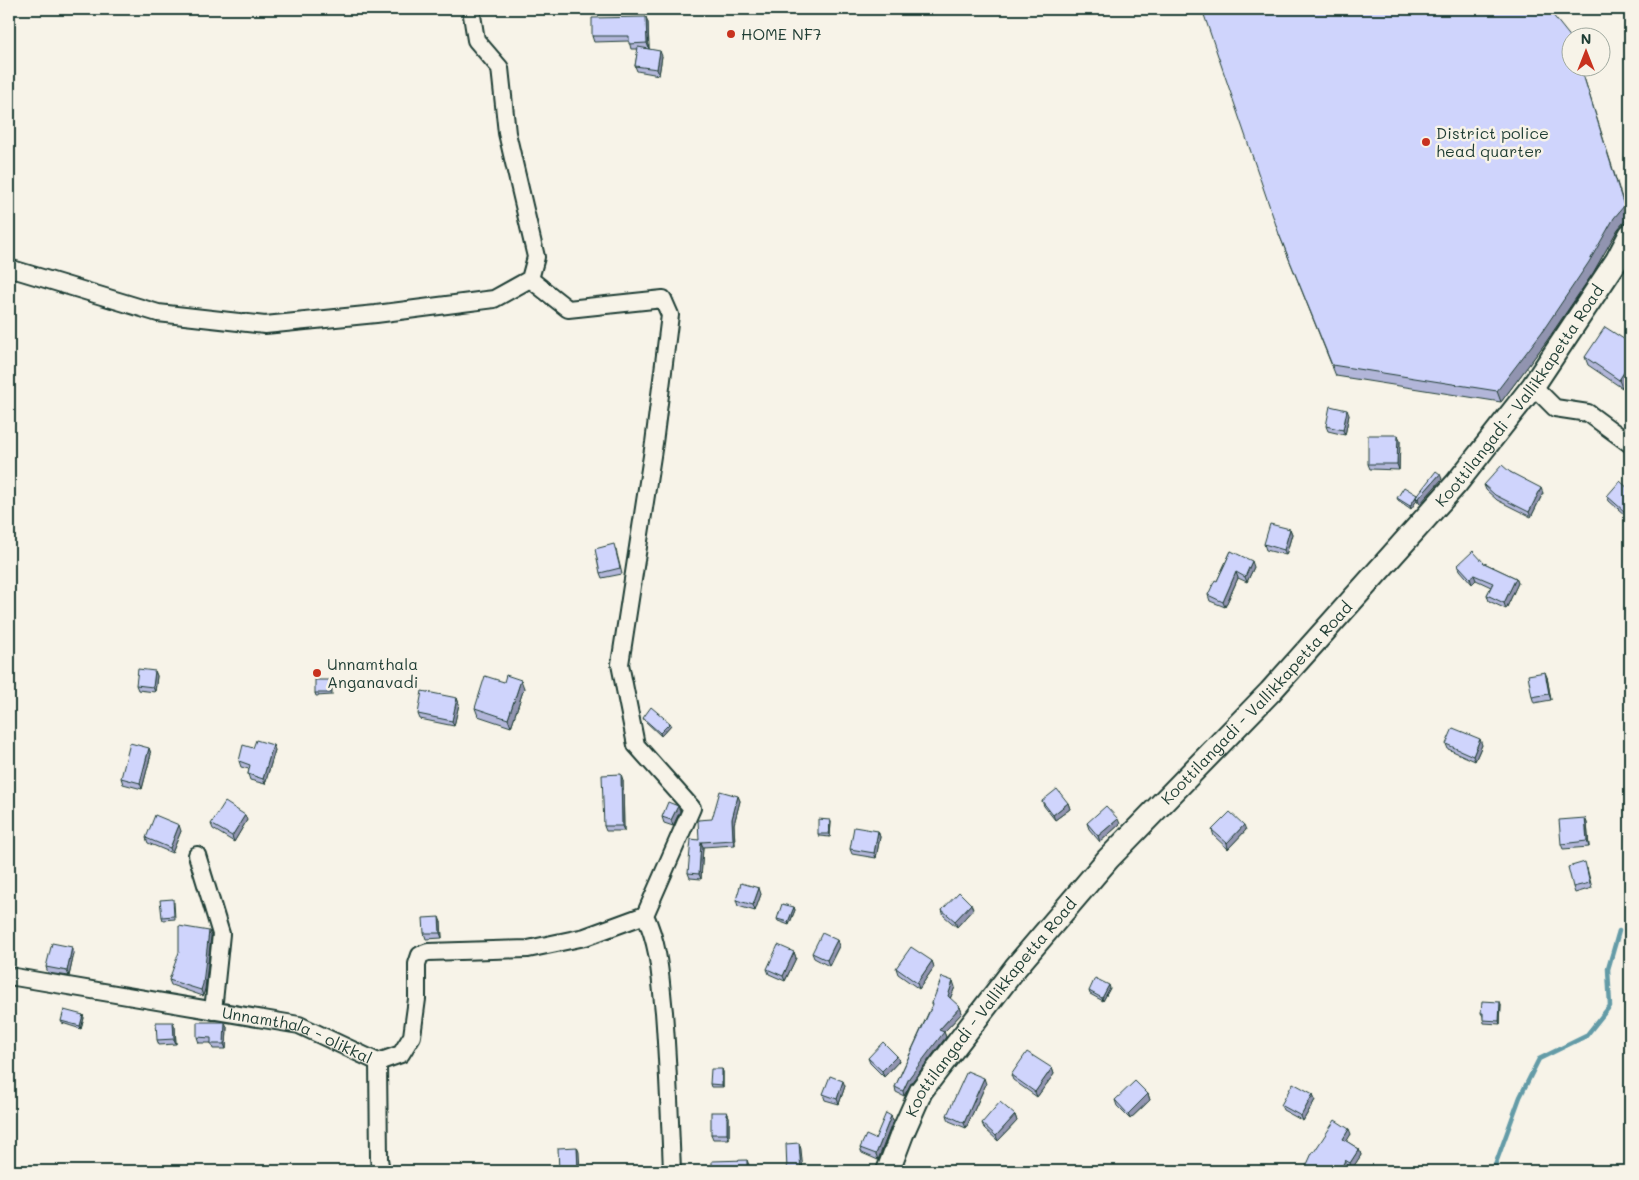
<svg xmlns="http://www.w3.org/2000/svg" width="1639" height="1180" viewBox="0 0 1639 1180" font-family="Mali,sans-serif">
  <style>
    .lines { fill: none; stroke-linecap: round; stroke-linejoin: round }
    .stream { stroke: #649ba7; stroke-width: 4.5 }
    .street-casing { stroke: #1f3d34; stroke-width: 20 }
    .secondary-casing { stroke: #1f3d34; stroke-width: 26 }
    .street { stroke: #f7f3e8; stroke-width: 16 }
    .secondary { stroke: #f7f3e8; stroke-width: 22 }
    .wall { fill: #b2b6d9; stroke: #1f3d34 }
    .shaded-wall { fill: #9194b0; stroke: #1f3d34 }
    .building { fill: #cfd4fc; stroke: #1f3d34 }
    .poi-dot { fill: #c8321e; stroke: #f7f3e8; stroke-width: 2 }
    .labels { text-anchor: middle; stroke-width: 5; stroke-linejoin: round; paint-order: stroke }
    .poi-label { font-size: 16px; fill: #1f3d34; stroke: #f7f3e8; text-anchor: start }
    .street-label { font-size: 16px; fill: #1f3d34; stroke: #f7f3e8 }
  </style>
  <rect width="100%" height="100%" fill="#f7f3e8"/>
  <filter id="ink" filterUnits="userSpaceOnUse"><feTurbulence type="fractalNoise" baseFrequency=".02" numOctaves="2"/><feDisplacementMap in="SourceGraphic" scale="10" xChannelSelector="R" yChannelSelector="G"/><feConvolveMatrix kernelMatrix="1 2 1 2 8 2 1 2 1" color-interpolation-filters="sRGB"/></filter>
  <g filter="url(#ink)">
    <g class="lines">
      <polyline class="stream" points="1493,1171 1520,1097 1539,1059 1586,1036 1610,1006 1608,969 1619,931"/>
      <g class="street-casing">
        <g id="street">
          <polyline points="9,268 158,313 265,325 376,314 494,299 530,279 536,257 507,133 500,68 476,40 471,9"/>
          <path d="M530 279 568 309 663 299 670 315 654 443 620 664 636 745 692 808 645 915C660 948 660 977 664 1012 668 1065 670 1118 672 1171"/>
          <polyline points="1533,386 1555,408 1588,413 1630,444"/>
          <polyline points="197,855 221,934 213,1011"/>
          <path id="s1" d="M9 976 299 1025 378 1062 401 1054 412 1036 417 999V964L420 955 428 952 528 949 585 937 645 915"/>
          <polyline points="378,1062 379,1159 381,1171"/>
        </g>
      </g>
      <g class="secondary-casing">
        <g id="secondary">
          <path id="s2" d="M888 1171 902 1134 921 1091 1016 967 1108 859 1270 692 1456 484 1533 386 1617 260 1630 235"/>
        </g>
      </g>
      <use href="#street" class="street"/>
      <use href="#secondary" class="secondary"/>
    </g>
    <g class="wall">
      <polygon points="646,17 648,23 649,49 662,56 659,75 637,71 635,66 638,49 631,49 629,41 594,42 592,36"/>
      <polygon points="1628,217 1618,229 1593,273 1546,342 1501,402 1336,376 1279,234"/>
      <polygon points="1630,343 1622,388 1588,365 1585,357"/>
      <polygon points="1349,415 1345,435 1328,431 1326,426"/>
      <polygon points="1398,435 1400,441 1399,470 1370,469 1368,464"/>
      <polygon points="1510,472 1543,493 1531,517 1497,500 1486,490 1484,485"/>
      <polygon points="1442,479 1420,504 1418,502 1417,500 1411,509 1398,500 1397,498 1417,495"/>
      <polygon points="1630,490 1630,512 1626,516 1609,501 1607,496"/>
      <polygon points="1290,529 1292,534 1286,555 1266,550 1264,544"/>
      <polygon points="616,550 622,574 602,578 600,573"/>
      <polygon points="1231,551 1254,567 1247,582 1238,578 1225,607 1210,601 1208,595 1217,581"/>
      <polygon points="1484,563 1516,578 1518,583 1506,609 1489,601 1487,595 1491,587 1476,580 1472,584 1460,570 1458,565"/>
      <polygon points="155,671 157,676 155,692 138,690 136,685"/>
      <polygon points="1547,677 1551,700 1534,703 1532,697"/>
      <polygon points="332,682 332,695 316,696 315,693"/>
      <polygon points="504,682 524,688 511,727 478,716 475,708"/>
      <polygon points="457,698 459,704 454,726 420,719 418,714"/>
      <polygon points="643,718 670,723 671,725 661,736 644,720"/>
      <polygon points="1446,744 1482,745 1475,761 1448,749"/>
      <polygon points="149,748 151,754 142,789 123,784 121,778"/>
      <polygon points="253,748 275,750 265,784 250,780 248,774 249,769 241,767 239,761"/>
      <polygon points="623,780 624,831 606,831 604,826"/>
      <polygon points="738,796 740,801 734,824 735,845 703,847 701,879 690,878 688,873 699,840"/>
      <polygon points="1042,801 1068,803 1070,809 1055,820 1044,806"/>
      <polygon points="680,811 673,826 664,823 662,817"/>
      <polygon points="1585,818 1587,823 1589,847 1563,849 1561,844"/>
      <polygon points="247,820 234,842 213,829 211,824"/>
      <polygon points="830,820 831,822 830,837 819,836 818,834"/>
      <polygon points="1087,823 1120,824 1100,842 1089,829"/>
      <polygon points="1212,830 1246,830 1228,849 1214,836"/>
      <polygon points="181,831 172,853 148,843 146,838"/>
      <polygon points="878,831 880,837 876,858 852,854 850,849"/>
      <polygon points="1587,868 1592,888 1575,893 1573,887"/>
      <polygon points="761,894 755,911 738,906 736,900"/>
      <polygon points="174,902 175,919 163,920 162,917"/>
      <polygon points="794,907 795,910 789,925 778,921 777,919"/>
      <polygon points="973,909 957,927 944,916 942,910"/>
      <polygon points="441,922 442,938 426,939 424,933"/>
      <polygon points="211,936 205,989 203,996 171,985 169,980"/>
      <polygon points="839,946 829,966 814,958 812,953"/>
      <polygon points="72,947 74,953 69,976 48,973 46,967"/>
      <polygon points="794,952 796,958 785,981 769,974 767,969"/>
      <polygon points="932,961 934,967 919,989 898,974 896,968"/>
      <polygon points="955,987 950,999 960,1007 962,1013 944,1032 946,1037 911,1083 904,1096 896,1092 895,1087 932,1005 932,1003"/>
      <polygon points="1110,988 1103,1001 1090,994 1089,991"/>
      <polygon points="1501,1004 1500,1024 1484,1023 1483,1016 1481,1013"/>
      <polygon points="83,1015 84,1018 81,1029 62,1023 61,1021"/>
      <polygon points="175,1027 176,1044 159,1045 157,1040"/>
      <polygon points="227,1027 226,1049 213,1049 211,1043 199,1043 197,1037"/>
      <polygon points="897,1056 899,1061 884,1077 870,1063 868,1058"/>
      <polygon points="1052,1068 1054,1074 1037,1097 1013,1080 1011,1075"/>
      <polygon points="722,1069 723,1072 723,1087 711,1087 710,1084"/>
      <polygon points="986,1084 966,1128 949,1121 947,1115"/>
      <polygon points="845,1086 839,1104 825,1100 823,1094"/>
      <polygon points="1148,1094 1150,1100 1130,1119 1117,1106 1115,1100"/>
      <polygon points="1313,1094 1315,1100 1303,1121 1283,1110 1281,1105"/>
      <polygon points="727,1112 729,1117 729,1139 713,1139 711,1134"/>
      <polygon points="1015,1115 1017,1121 998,1141 984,1128 982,1123"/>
      <polygon points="891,1116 893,1121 878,1160 862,1153 860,1148 875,1139"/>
      <polygon points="1351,1134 1346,1141 1359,1149 1361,1155 1352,1169 1347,1165 1344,1171 1304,1171 1314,1152"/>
    </g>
    <g class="shaded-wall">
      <polygon points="646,17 648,23 649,49 647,43"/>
      <polygon points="660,51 662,56 659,75 657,69"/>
      <polygon points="1581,68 1628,217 1618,229 1593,273 1546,342 1501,402 1497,391"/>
      <polygon points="1630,363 1630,376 1622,388 1619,380"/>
      <polygon points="1347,410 1349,415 1345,435 1343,430"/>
      <polygon points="1398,435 1400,441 1399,470 1397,464"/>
      <polygon points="1440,474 1442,479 1420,504 1418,499"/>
      <polygon points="1541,488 1543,493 1531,517 1529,512"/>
      <polygon points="1416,497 1417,500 1411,509 1410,506"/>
      <polygon points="1630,504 1630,512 1626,516 1624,511"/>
      <polygon points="1290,529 1292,534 1286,555 1284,550"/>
      <polygon points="1252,561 1254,567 1247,582 1245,577"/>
      <polygon points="1236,572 1238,578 1225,607 1223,602"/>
      <polygon points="1474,575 1476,580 1472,584 1470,578"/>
      <polygon points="1516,578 1518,583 1506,609 1504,603"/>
      <polygon points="155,671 157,676 155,692 153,687"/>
      <polygon points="1545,672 1547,677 1551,700 1549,694"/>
      <polygon points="521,680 524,688 511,727 508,719"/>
      <polygon points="457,698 459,704 454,726 452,721"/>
      <polygon points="670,723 671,725 661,736 660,733"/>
      <polygon points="1480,739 1482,745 1475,761 1473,756"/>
      <polygon points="273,745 275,750 265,784 263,779"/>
      <polygon points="149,748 151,754 142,789 140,783"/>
      <polygon points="621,774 623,780 624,831 622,826"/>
      <polygon points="738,796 740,801 734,824 735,845 733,840 732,819"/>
      <polygon points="1068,803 1070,809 1055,820 1053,815"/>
      <polygon points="678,806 680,811 673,826 671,820"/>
      <polygon points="245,815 247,820 234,842 232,836"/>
      <polygon points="1585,818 1587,823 1589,847 1587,841"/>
      <polygon points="1118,819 1120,824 1100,842 1098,836"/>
      <polygon points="830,820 831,822 830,837 829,834"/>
      <polygon points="179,825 181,831 172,853 170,848"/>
      <polygon points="1244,825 1246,830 1228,849 1227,843"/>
      <polygon points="878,831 880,837 876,858 874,853"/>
      <polygon points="701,842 703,847 701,879 699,874"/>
      <polygon points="759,888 761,894 755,911 753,905"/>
      <polygon points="971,904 973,909 957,927 955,921"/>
      <polygon points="794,907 795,910 789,925 788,922"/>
      <polygon points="439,917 441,922 442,938 440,933"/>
      <polygon points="209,931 211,936 205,989 203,996 201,990"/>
      <polygon points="837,940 839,946 829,966 827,960"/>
      <polygon points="72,947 74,953 69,976 67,971"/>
      <polygon points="794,952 796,958 785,981 783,976"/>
      <polygon points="932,961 934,967 919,989 917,983"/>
      <polygon points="953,981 955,987 949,1001 948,996"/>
      <polygon points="1109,985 1110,988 1103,1001 1102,998"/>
      <polygon points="1500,1002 1501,1004 1500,1024 1499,1021"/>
      <polygon points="960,1007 962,1013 944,1032 946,1037 911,1083 904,1096 903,1091 909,1078 939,1030"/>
      <polygon points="83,1015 84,1018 81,1029 80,1026"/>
      <polygon points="173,1022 175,1027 176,1044 174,1039"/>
      <polygon points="225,1022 227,1027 226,1049 224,1044"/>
      <polygon points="897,1056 899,1061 884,1077 882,1071"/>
      <polygon points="1052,1068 1054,1074 1037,1097 1035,1092"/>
      <polygon points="722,1069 723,1072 723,1087 722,1085"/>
      <polygon points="984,1078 986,1084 966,1128 964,1123"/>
      <polygon points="843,1081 845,1086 839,1104 837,1099"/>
      <polygon points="1148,1094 1150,1100 1130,1119 1128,1114"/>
      <polygon points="1313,1094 1315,1100 1303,1121 1301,1116"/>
      <polygon points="727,1112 729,1117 729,1139 727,1134"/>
      <polygon points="1015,1115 1017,1121 998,1141 996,1136"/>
      <polygon points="891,1116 893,1121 878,1160 876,1154"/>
      <polygon points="1349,1129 1351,1134 1345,1144 1343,1139"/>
      <polygon points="799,1143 801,1149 803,1171 801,1171"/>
      <polygon points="577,1147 579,1152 580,1171 578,1171"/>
      <polygon points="1359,1149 1361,1155 1352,1169 1350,1163"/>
      <polygon points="747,1160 749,1165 749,1171 747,1171"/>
      <polygon points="1345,1160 1347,1165 1344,1171 1340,1171"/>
    </g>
    <g class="building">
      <polygon points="1202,9 1548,9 1572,39 1572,68 1581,68 1624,206 1614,218 1589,262 1542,332 1497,391 1332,365 1279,234"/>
      <polygon points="646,17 647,43 629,44 629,36 592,36 592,18"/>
      <polygon points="638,47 660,51 657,69 635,66"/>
      <polygon points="1605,327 1630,343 1630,363 1619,380 1585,357"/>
      <polygon points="1330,406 1347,410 1343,430 1326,426"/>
      <polygon points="1368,435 1398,435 1397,464 1368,464"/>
      <polygon points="1502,465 1510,472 1541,488 1529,512 1495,495 1484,485"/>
      <polygon points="1436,471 1440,474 1418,499 1416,497"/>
      <polygon points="1620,481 1630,490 1630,504 1624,511 1607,496"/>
      <polygon points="1404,487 1417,495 1410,506 1397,498"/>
      <polygon points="1270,524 1290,529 1284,550 1264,544"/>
      <polygon points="614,544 620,568 600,573 595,549"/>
      <polygon points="1231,551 1252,561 1245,577 1236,572 1223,602 1208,595 1215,580 1217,581"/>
      <polygon points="1473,551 1484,563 1516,578 1504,603 1487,595 1493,583 1474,575 1470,578 1458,565"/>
      <polygon points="138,669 155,671 153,687 136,685"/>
      <polygon points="1545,672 1549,694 1532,697 1528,675"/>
      <polygon points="506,675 521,680 508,719 475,708 485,676 504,682"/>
      <rect x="315" y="680" width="16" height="13"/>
      <polygon points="422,691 457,698 452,721 418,714"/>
      <polygon points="651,707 670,723 660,733 643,718"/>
      <polygon points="1453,728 1480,739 1473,756 1446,744"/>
      <polygon points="256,740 273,745 263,779 248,774 250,765 239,761 243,745 253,748"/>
      <polygon points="130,743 149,748 140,783 121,778"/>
      <polygon points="621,774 622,826 604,826 602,775"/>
      <polygon points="1057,789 1068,803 1053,815 1042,801"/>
      <polygon points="720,791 738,796 732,819 733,840 701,842 699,874 688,873 691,839 699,840 698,820 712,819"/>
      <polygon points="225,802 245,815 232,836 211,824"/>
      <polygon points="668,802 678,806 671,820 662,817"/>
      <polygon points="1106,806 1118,819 1098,836 1087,823"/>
      <polygon points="1230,812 1244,825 1227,843 1212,830"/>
      <polygon points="155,815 179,825 170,848 146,838"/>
      <polygon points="1585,818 1587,841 1561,844 1559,820"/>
      <polygon points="818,819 830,820 829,834 818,834"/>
      <polygon points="854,827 878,831 874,853 850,849"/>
      <polygon points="1585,862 1590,883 1573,887 1568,867"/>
      <polygon points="741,883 759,888 753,905 736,900"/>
      <polygon points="959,892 971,904 955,921 942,910"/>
      <polygon points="173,899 174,916 162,917 160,900"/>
      <polygon points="782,904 794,907 788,922 777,919"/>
      <polygon points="439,917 440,933 424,933 423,918"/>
      <polygon points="179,926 209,931 203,984 201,990 169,980 179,952"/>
      <polygon points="822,933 837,940 827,960 812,953"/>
      <polygon points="52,943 72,947 67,971 46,967"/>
      <polygon points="778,945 794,952 783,976 767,969"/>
      <polygon points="911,947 932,961 917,983 896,968"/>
      <polygon points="942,977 953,981 948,996 960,1007 939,1030 944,1032 909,1078 903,1091 895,1087 933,1004 932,1003"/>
      <polygon points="1095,978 1109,985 1102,998 1089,991"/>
      <polygon points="1482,1001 1500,1002 1499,1021 1483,1020 1483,1013 1481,1013"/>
      <polygon points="64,1010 83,1015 80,1026 61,1021"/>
      <polygon points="156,1022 173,1022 174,1039 157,1040"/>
      <polygon points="197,1022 225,1022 224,1044 211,1044 211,1038 197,1037"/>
      <polygon points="883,1042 897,1056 882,1071 868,1058"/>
      <polygon points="1027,1052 1052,1068 1035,1092 1011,1075"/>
      <polygon points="711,1069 722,1069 722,1085 710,1084"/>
      <polygon points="967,1071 984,1078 964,1123 947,1115"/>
      <polygon points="830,1076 843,1081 837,1099 823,1094"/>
      <polygon points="1135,1081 1148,1094 1128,1114 1115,1100"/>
      <polygon points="1293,1083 1313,1094 1301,1116 1281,1105"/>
      <polygon points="1000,1102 1015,1115 996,1136 982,1123"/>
      <rect x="711" y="1112" width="16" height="22"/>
      <polygon points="886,1113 891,1116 876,1154 860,1148 866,1135 875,1139"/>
      <polygon points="1335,1120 1349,1129 1343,1139 1359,1149 1350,1163 1345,1160 1340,1171 1304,1171 1313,1151 1314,1152"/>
      <polygon points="799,1143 801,1171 787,1171 786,1144"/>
      <polygon points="577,1147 578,1171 559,1171 558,1148"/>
      <polygon points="747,1160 747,1171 712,1171 712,1161"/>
    </g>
  </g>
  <g class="poi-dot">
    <circle cx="731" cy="34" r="5"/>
    <circle cx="1426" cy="142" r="5"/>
    <circle cx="317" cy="673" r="5"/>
  </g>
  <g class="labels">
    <g class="poi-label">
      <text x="741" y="40">HOME NF7</text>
      <text x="1436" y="139">District police<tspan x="1436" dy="18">head quarter</tspan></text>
      <text x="327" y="670">Unnamthala<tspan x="327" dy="18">Anganavadi</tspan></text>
    </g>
    <g class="street-label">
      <text dy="6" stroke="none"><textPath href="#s2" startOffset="1005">Koottilangadi - Vallikkapetta Road</textPath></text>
      <text dy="6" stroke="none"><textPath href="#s2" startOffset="600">Koottilangadi - Vallikkapetta Road</textPath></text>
      <text dy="6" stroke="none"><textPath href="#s2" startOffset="195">Koottilangadi - Vallikkapetta Road</textPath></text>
      <text dy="6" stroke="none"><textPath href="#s1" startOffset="295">Unnamthala - olikkal</textPath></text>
    </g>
  </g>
  <rect width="1639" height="1180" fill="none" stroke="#f7f3e8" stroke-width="30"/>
  <rect x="15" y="15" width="1609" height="1150" fill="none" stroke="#1f3d34" stroke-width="2" filter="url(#ink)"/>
  <g transform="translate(1586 52)"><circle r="24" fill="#f7f3e8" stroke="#a1aaa0"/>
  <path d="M0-4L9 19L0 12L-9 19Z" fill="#c8321e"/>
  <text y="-8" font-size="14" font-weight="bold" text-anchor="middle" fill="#1f3d34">N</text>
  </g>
</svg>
